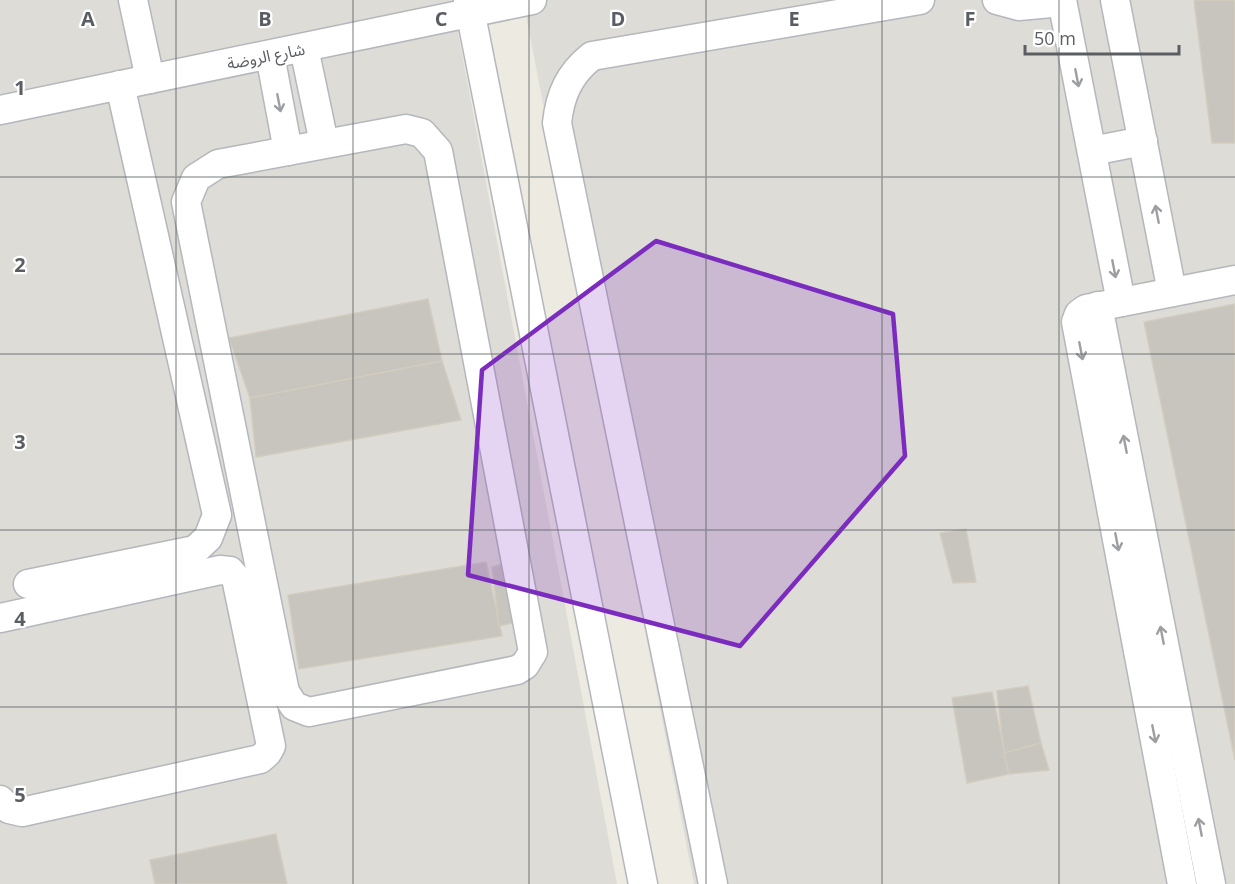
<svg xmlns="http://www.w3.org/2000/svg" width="1235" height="884" viewBox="0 0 1235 884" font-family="'Open Sans','Noto Sans Arabic',sans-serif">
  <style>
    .industrial { fill: #dedcd6 }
    .building { fill: #c8c5be; stroke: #d2ccbf; stroke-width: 1.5 }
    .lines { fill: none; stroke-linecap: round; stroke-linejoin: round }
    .minor-casing { stroke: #b4b7bc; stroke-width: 31 }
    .minor { stroke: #fff; stroke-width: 28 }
    .oneway { stroke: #9c9ea1 }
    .marked { fill: #7b2cbf; fill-opacity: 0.2; stroke: #7b2cbf; stroke-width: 4.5; stroke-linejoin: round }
    .grid { fill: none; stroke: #5a5e63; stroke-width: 1.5; stroke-opacity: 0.55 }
    .labels { text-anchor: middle; stroke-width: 4.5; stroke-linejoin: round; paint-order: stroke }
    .street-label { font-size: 16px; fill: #5a5e63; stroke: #fff }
    .grid-label { font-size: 20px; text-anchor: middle; font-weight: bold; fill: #5a5e63; stroke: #fff; stroke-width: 4.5; stroke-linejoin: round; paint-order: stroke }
  </style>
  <rect width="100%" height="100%" fill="#edeae1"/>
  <g class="industrial">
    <polygon points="0,0 452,0 617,884 0,884"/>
    <polygon points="523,0 1235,0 1235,884 694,884"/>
  </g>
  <g class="building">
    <polygon points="1194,0 1235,0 1235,143 1212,143"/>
    <polygon points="428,299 442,361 250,398 229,338"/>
    <polygon points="1235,304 1235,760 1144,322"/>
    <polygon points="442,361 461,420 256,457 250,398"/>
    <polygon points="966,529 976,582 953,583 940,533"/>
    <polygon points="486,562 502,636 299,669 288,595"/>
    <polygon points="509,562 517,622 499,626 492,567"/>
    <polygon points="1028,686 1041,743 1004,753 997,691"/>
    <polygon points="992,692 1009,774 967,783 952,698"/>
    <polygon points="1041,743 1049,770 1009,774 1004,753"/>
    <polygon points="276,834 287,884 155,884 150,860"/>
  </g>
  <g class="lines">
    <g class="minor-casing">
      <g id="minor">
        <polyline points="133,0 150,79"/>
        <polyline points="468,0 643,884"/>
        <polyline points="997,0 1019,6 1062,2"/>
        <polyline points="1062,0 1121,302"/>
        <polyline points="1115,0 1172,292"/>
        <polyline points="304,48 324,143"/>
        <polyline points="270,55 288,151"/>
        <polyline points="0,110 532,0"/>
        <polygon points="406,129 422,133 438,151 533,652 525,665 517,670 309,712 294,706 285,692 186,202 196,178 218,164"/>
        <polyline points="1092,151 1143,141"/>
        <polyline points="1098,306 1211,884"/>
        <polyline points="28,584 195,550 208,538 217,515 120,85"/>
        <polyline points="0,618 220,570 230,571 236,578 271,746 267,753 260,759 22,812 9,809 0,800"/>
        <path d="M713 884 557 123C560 95 569 74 592 56L920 0"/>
        <polyline points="1182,884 1076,322 1079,314 1086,309 1235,280"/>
      </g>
    </g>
    <use href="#minor" class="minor"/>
  </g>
  <defs><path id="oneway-shaft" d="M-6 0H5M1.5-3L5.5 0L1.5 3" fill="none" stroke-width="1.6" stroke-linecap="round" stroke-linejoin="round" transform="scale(1.5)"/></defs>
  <g class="oneway">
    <use href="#oneway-shaft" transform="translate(1077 78) rotate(79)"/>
    <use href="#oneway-shaft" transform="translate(279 103) rotate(79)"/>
    <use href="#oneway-shaft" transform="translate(1157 214) rotate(-101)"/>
    <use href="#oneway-shaft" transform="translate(1114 269) rotate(79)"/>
    <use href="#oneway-shaft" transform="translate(1081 351) rotate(79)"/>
    <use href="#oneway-shaft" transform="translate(1125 444) rotate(-101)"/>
    <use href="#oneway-shaft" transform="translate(1117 542) rotate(79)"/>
    <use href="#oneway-shaft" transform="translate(1162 635) rotate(-101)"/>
    <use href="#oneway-shaft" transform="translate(1154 734) rotate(79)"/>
    <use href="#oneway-shaft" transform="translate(1200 827) rotate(-101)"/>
  </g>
  <path class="marked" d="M656 241 893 314 905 456 740 646 468 575 482 370Z"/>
  <path class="grid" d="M176 0V884M353 0V884M529 0V884M706 0V884M882 0V884M1059 0V884M0 177H1235M0 354H1235M0 530H1235M0 707H1235"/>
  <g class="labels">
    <g class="street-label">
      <text transform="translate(266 56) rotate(-11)" y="6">شارع الروضة</text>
    </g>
  </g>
  <g class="grid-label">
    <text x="88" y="26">A</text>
    <text x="265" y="26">B</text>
    <text x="441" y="26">C</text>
    <text x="618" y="26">D</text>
    <text x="794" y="26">E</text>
    <text x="970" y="26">F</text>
    <text x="20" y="95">1</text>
    <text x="20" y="272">2</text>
    <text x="20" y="449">3</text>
    <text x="20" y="626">4</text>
    <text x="20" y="802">5</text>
  </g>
  <path d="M1025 45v9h154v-9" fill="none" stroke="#5a5e63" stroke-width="3"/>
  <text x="1034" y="45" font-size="18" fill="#5a5e63" stroke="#ffffff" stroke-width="4.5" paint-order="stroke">50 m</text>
</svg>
